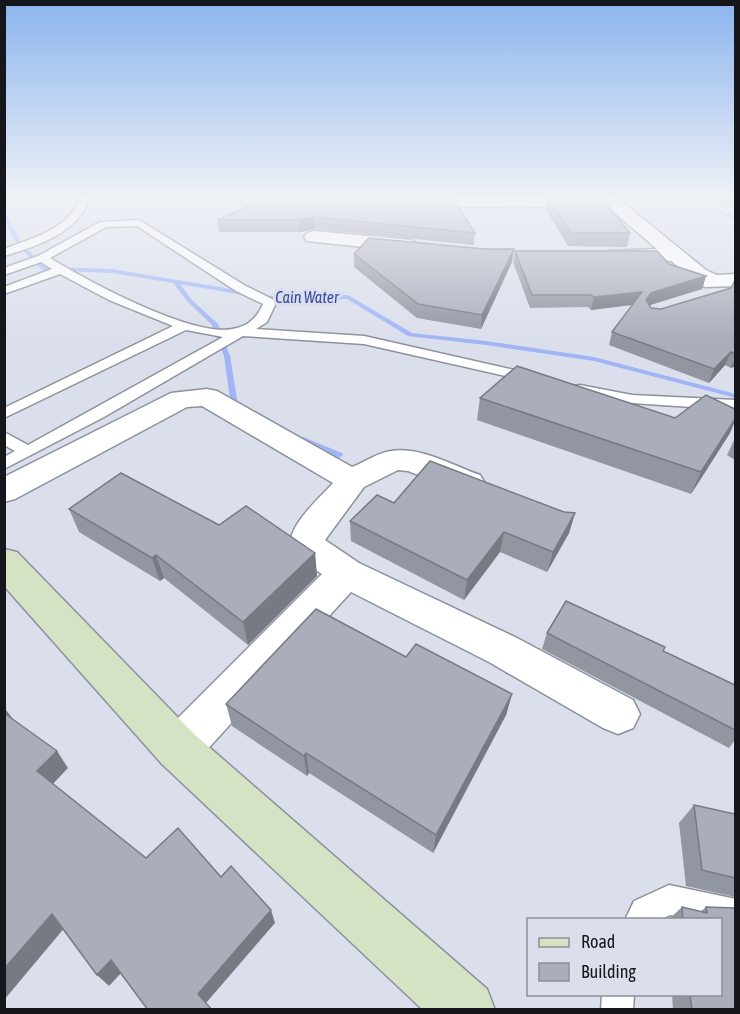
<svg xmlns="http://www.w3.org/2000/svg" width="740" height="1014" viewBox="0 0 740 1014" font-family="'Asap Condensed',sans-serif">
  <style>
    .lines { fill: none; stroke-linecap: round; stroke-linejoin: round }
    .stream { fill: #a1b5f6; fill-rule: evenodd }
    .service-casing { stroke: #8c919d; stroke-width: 3 }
    .minor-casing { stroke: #8c919d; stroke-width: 3 }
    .secondary-casing { stroke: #8c919d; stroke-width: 3 }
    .path { stroke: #7c7f88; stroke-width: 2; stroke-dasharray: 1.5 1.5; stroke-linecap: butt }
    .service { fill: #fff; fill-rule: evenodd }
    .minor { fill: #fff; fill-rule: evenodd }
    .secondary { fill: #d6e2c4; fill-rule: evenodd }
    .wall { fill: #9296a1 }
    .shaded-wall { fill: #777a83 }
    .building { fill: #aaaebb; stroke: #777a83; stroke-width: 1.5 }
    .labels { text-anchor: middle; stroke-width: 6; stroke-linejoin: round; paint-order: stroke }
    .far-water-label { font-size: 16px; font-style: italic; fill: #3648a4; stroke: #dadfeb }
  </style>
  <rect width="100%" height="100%" fill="#dadfeb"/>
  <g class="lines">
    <g class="stream">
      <path d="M4 209 22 244 46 267 112 269 278 297 348 295 412 333 486 341 594 357 736 394V398L594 361 486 345 408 336 347 299 278 301 180 284 192 300 218 324 230 356 239 411 235 413H232L224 356 212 325 188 302 173 283 112 273 42 270C25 253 4 234 4 209Z"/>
      <polygon points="297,437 303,437 342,453 343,455 339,458 336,457 297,441 296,439"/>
    </g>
    <g class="service-casing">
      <g id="service">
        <path d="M80 197H89C81 232 35 247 4 256V249C32 238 71 229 80 197Z"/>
        <path d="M139 220 244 285 274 300 276 303 267 322 256 329 364 336 532 374 539 378 532 382 364 344 243 336 104 417 4 469V457L15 451 4 445V432L28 445 223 337 186 330 4 418V408L173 326 109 300 60 274 4 294V287L52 269 41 262 4 275V268L38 256 100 222ZM137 226 236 291 263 304C258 316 250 325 237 328 197 341 86 280 50 258L106 227Z"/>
        <polygon points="580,385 632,395 736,400 736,410 632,403 575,392 573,389 575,386"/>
        <polygon points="669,885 736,899 736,929 720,925 720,920 693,920 670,915 659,920 625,920 634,901"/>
        <polygon points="602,994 634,994 633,1010 601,1010"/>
      </g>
    </g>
    <g class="minor-casing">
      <g id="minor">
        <path d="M396 197H616L706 270 717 275 736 274V286L705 287 671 261 608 259 605 255 608 251 657 249 607 206C578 206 408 212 396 197Z"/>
        <polygon points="314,231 411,240 421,246 411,252 307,241 304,237 307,233"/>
        <path d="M207 389 217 391 352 467C365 462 377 453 391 451 420 446 454 466 480 475L485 483 480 491 469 494 408 471 398 470 364 487 325 540 359 563 517 638 633 700 640 714 633 728 618 734 603 728 489 662 351 592 194 764 178 771 162 764 155 749 162 734 322 574C313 568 302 562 295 554 277 534 320 498 333 483L202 406 187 407 15 499 4 502V477L171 393Z"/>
      </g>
    </g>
    <g class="secondary-casing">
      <polygon id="secondary" points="4,549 17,552 194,734 487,989 495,1010 423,1010 162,764 4,586"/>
    </g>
    <polyline class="path" points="709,206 736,219"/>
    <use href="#service" class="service"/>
    <use href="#minor" class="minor"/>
    <use href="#secondary" class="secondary"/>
  </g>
  <g class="wall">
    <polygon points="449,197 449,200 475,233 474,245 314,229 300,232 219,232 217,220"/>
    <polygon points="708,197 735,197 735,209"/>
    <polygon points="548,198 630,233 627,247 568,246 546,210"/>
    <polygon points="515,251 669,264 706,276 702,289 650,305 651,308 661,309 731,288 735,280 735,366 731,368 725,365 709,383 609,345 612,332 632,305 591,310 588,307 530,308 513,262"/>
    <polygon points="354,254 512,262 481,329 417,318 354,267"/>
    <polygon points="480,398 675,418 730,433 691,494 477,420"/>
    <polygon points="735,438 735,460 727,455"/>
    <polygon points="394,503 564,512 575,513 569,533 547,572 500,552 464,600 351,541 350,521"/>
    <polygon points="69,509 219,525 315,553 317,576 248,645 164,578 160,581 79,532"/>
    <polygon points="547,633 663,651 735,685 735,740 729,748 542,649"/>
    <polygon points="406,657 512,694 506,715 433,853 309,773 307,776 232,726 226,704"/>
    <polygon points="694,805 735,814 735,897 686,886 679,823"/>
    <polygon points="682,907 700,912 706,907 735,908 735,1010 673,1010 672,994 720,994 720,920 668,920"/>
  </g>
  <g class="shaded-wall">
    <polygon points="314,217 314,229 300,232 299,220"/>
    <polygon points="514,249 512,262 481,329 482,315"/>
    <polygon points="706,276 702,289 647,306 646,300 651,293"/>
    <polygon points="642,292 638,304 591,310 594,297"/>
    <polygon points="731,352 725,365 709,383 714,369"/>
    <polygon points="735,359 735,366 731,368"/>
    <polygon points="735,419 735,421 730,433 691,494 701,472"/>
    <polygon points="575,513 569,533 547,572 553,552"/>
    <polygon points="504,532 500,552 464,600 467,580"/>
    <polygon points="315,553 317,576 248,645 243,622"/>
    <polygon points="156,555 164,578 160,581 152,558"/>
    <polygon points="512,694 506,715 433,853 436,835"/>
    <polygon points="6,710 19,727 4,714 4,711"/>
    <polygon points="57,751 68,768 50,787 37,771"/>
    <polygon points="306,753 309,773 307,776 304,756"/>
    <polygon points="271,910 275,923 206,1003 198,994"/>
    <polygon points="52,914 66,926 4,1000 4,969"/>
    <polygon points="111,960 123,971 109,986 97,975"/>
  </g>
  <g class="building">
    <polygon points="270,197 449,197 439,200 454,200 475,233 314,217 299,220 217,220"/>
    <polygon points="601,197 630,233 571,233 548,198"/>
    <polygon points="369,238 484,249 514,249 482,315 418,304 354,254"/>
    <polygon points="515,251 657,251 669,264 706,276 651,293 646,300 651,308 661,309 731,288 735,280 735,354 731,352 714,369 612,332 642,292 594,297 591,295 532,295"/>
    <polygon points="517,366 675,418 706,395 735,409 735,419 701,472 480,398"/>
    <polygon points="430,461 564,512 575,513 553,552 504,532 467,580 350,521 377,495 394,503"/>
    <polygon points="121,473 219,525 246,506 315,553 243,622 156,555 152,558 69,509"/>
    <polygon points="566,601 665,647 663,651 735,685 735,730 547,633"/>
    <polygon points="316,609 406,657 416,644 512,694 436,835 306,753 304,756 226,704"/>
    <polygon points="4,713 57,751 37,771 146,858 178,828 221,877 231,866 271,910 198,994 212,1010 148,1010 111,960 97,975 52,914 4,969"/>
    <polygon points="694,805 735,814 735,878 702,870"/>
    <polygon points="682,907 707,913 706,907 735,908 735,1010 692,1010 690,994 720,994 720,920 683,920"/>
  </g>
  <linearGradient id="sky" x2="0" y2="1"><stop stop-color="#8bb4ee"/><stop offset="0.58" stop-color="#eef1f6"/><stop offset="1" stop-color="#eef1f6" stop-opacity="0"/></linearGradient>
  <rect width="740" height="339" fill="url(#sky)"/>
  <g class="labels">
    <g class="far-water-label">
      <text x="307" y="303">Cain Water</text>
    </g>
  </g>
  <rect width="740" height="1014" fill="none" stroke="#16171c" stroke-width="12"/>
  <rect x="527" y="918" width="195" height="78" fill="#dadfeb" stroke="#8c8f98" stroke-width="1.5"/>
  <rect x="539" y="938" width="30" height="9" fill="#d6e2c4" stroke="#8c8f98" stroke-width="1.5"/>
  <text x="581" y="948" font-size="18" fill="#16171c">Road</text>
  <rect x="539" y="963" width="30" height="18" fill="#aaaebb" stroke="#8c8f98" stroke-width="1.5"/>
  <text x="581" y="978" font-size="18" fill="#16171c">Building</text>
</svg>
